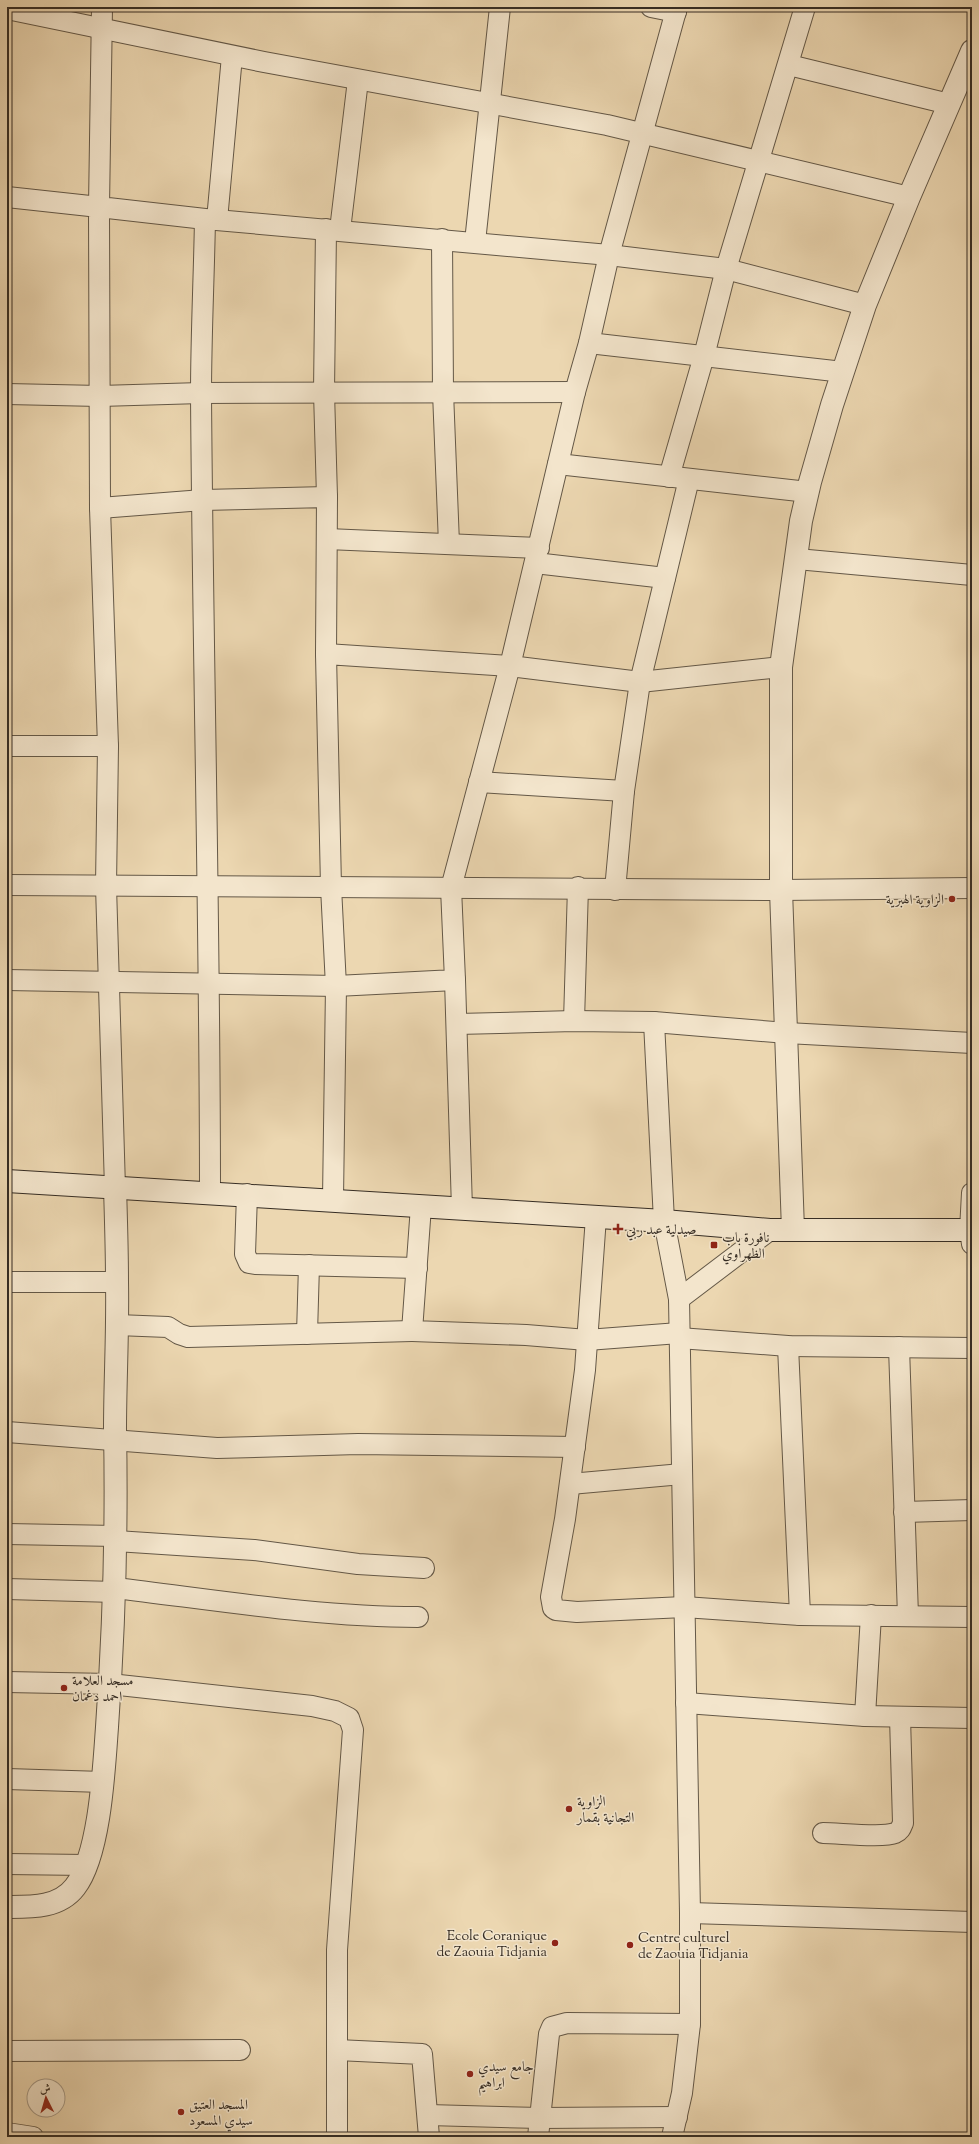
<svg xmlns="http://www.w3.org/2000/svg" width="979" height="2144" viewBox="0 0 979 2144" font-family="'Sorts Mill Goudy',Amiri,serif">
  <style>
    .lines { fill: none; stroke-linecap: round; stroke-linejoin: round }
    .minor-casing { stroke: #645847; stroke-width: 22 }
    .tertiary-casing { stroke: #645847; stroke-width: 24 }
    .secondary-casing { stroke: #362d24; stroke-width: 24 }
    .minor { stroke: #f3e5cc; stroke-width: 20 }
    .tertiary { stroke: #f3e5cc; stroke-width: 22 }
    .secondary { stroke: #f3e5cc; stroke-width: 22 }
    .poi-dot { fill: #8f2418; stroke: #f3e5cc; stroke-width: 1.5 }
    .labels { text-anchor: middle; stroke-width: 3; stroke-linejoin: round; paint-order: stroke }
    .poi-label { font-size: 14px; fill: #362d24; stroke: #f3e5cc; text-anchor: start }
  </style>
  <rect width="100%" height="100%" fill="#ecd7b1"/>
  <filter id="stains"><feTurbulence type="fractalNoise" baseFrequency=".005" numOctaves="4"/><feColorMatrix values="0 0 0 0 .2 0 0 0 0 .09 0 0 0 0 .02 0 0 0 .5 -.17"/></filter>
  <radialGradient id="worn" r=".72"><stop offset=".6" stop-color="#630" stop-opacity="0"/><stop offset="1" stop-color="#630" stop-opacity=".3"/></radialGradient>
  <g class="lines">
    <g class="minor-casing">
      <g id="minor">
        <polyline points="102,7 99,207 205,219 609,255 726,269 865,305"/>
        <polyline points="651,7 676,12"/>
        <polyline points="7,9 264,62 607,125 909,197"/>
        <polyline points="789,65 949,104"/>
        <polyline points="7,197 99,207 100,508 108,746 106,886 115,1188"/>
        <path d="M205 219C204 277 201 336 201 395 203 661 210 926 210 1192"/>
        <polyline points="217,220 232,56"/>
        <polyline points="326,229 324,392 327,497"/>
        <polyline points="340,230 358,80"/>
        <polyline points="442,239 443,392 449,544"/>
        <polyline points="475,242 500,7"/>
        <polyline points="589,343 843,372"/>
        <polyline points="7,394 100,396 201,393 575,392"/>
        <polyline points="558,464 808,492"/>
        <polyline points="669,477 704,356 726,269 805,7"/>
        <polyline points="100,508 203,500 327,497 326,654"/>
        <polyline points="327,539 539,548"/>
        <polyline points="797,559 972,575"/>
        <polyline points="535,563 665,578"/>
        <polyline points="7,746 108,746"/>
        <polyline points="479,782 624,791"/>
        <polyline points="7,885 781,890 972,888"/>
        <polyline points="615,890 624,791 640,682 689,479"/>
        <polyline points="7,980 336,986 455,980 451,888 510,666 575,392 589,343 609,255 677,7"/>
        <polyline points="455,980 462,1209"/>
        <polyline points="574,1021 578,887"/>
        <polyline points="654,1022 664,1221 679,1299 690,1913 690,2024 682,2093 672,2137"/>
        <polyline points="457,1024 574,1021 654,1022 787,1033 972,1043"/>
        <polyline points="972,1193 970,1230 972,1244"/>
        <polyline points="247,1194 245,1254 249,1263 255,1264 417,1268"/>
        <polyline points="333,1199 336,986 331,887 326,654 510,666 640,682 781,667"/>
        <polyline points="421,1206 412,1331 526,1335 587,1340 679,1333"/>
        <polyline points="596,1217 585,1370 565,1519 551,1597 553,1608 556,1610 577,1612 684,1607 800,1615 972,1617"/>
        <polyline points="7,1282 117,1282"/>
        <polyline points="679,1299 770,1230"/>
        <polyline points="117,1325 168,1327 179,1334 188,1337 412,1331"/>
        <polyline points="307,1334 309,1265"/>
        <polyline points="679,1338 788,1346 972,1348"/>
        <polyline points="788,1346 800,1615"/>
        <polyline points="899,1347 908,1616"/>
        <polyline points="7,1432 217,1448 358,1444 575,1447"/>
        <polyline points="570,1484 682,1474"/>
        <polyline points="904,1512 972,1510"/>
        <polyline points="7,1534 116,1536"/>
        <polyline points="116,1541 254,1550 358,1564 424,1568"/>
        <path d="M115 1588C216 1600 317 1617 418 1617"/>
        <polyline points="7,1589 115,1592"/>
        <polyline points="7,1682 110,1684 312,1706 335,1711 349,1718 353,1730 337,1950 337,2137"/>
        <polyline points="686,1703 865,1716 972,1718"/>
        <polyline points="865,1716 871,1615"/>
        <polyline points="7,1779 103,1782"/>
        <path d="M823 1833C839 1833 883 1838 895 1833 900 1831 901 1828 903 1823L900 1717"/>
        <polyline points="7,1864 86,1865"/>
        <polyline points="690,1913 972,1922"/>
        <polyline points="337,2050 422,2054 429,2137"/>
        <polyline points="7,2051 240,2050"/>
        <polyline points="428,2115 540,2118 677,2117"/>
        <polyline points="7,2133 33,2137"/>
        <polyline points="538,2137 549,2034 552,2027 567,2023 690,2024"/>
      </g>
    </g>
    <g class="tertiary-casing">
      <g id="tertiary">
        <polyline points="793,1230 781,890 781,667 801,521 810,482 832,405 865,305 909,197 972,51"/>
        <path d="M7 1907C31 1907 59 1908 75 1887 100 1855 104 1768 107 1727 114 1628 117 1529 115 1430 115 1381 118 1331 117 1282 117 1250 116 1219 115 1188"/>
      </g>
    </g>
    <g class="secondary-casing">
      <polyline id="secondary" points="7,1181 664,1221 770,1230 972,1230"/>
    </g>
    <use href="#minor" class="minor"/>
    <use href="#tertiary" class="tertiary"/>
    <use href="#secondary" class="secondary"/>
  </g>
  <g class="poi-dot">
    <circle cx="952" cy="899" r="4"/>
    <path d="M616 1223h4v4h4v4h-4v4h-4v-4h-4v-4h4z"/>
    <rect x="710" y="1241" width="8" height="8" rx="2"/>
    <circle cx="64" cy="1688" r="4"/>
    <circle cx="569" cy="1809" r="4"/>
    <circle cx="555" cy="1943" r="4"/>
    <circle cx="630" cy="1945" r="4"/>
    <circle cx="470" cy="2074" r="4"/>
    <circle cx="181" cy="2112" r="4"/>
  </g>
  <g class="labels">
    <g class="poi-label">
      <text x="944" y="904" text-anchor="end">الزاوية الهبرية</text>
      <text x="626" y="1234">صيدلية عبد ربي</text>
      <text x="722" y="1242">نافورة باب<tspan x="722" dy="16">الظهراوي</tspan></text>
      <text x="72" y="1685">مسجد العلامة<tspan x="72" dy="16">احمد دغمان</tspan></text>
      <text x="577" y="1806">الزاوية<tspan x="577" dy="16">التجانية بقمار</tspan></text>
      <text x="547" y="1940" text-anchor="end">Ecole Coranique<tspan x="547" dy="16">de Zaouia Tidjania</tspan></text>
      <text x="638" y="1942">Centre culturel<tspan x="638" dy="16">de Zaouia Tidjania</tspan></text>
      <text x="478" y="2071">جامع سيدي<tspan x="478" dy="16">ابراهيم</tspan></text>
      <text x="189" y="2109">المسجد العتيق<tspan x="189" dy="16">سيدي المسعود</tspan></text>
    </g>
  </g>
  <rect width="979" height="2144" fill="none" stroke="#ecd7b1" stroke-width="24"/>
  <rect x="8" y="8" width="963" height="2128" fill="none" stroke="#362d24" stroke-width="2"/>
  <rect x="12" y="12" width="955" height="2120" fill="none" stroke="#362d24"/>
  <g transform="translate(46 2098) rotate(355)"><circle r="19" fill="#f3e5cc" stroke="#a79b89"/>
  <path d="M0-3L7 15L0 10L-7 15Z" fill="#8f2418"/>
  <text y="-6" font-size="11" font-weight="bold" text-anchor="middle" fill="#362d24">ش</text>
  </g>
  <rect width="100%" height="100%" filter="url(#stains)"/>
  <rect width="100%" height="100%" fill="url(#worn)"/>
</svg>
